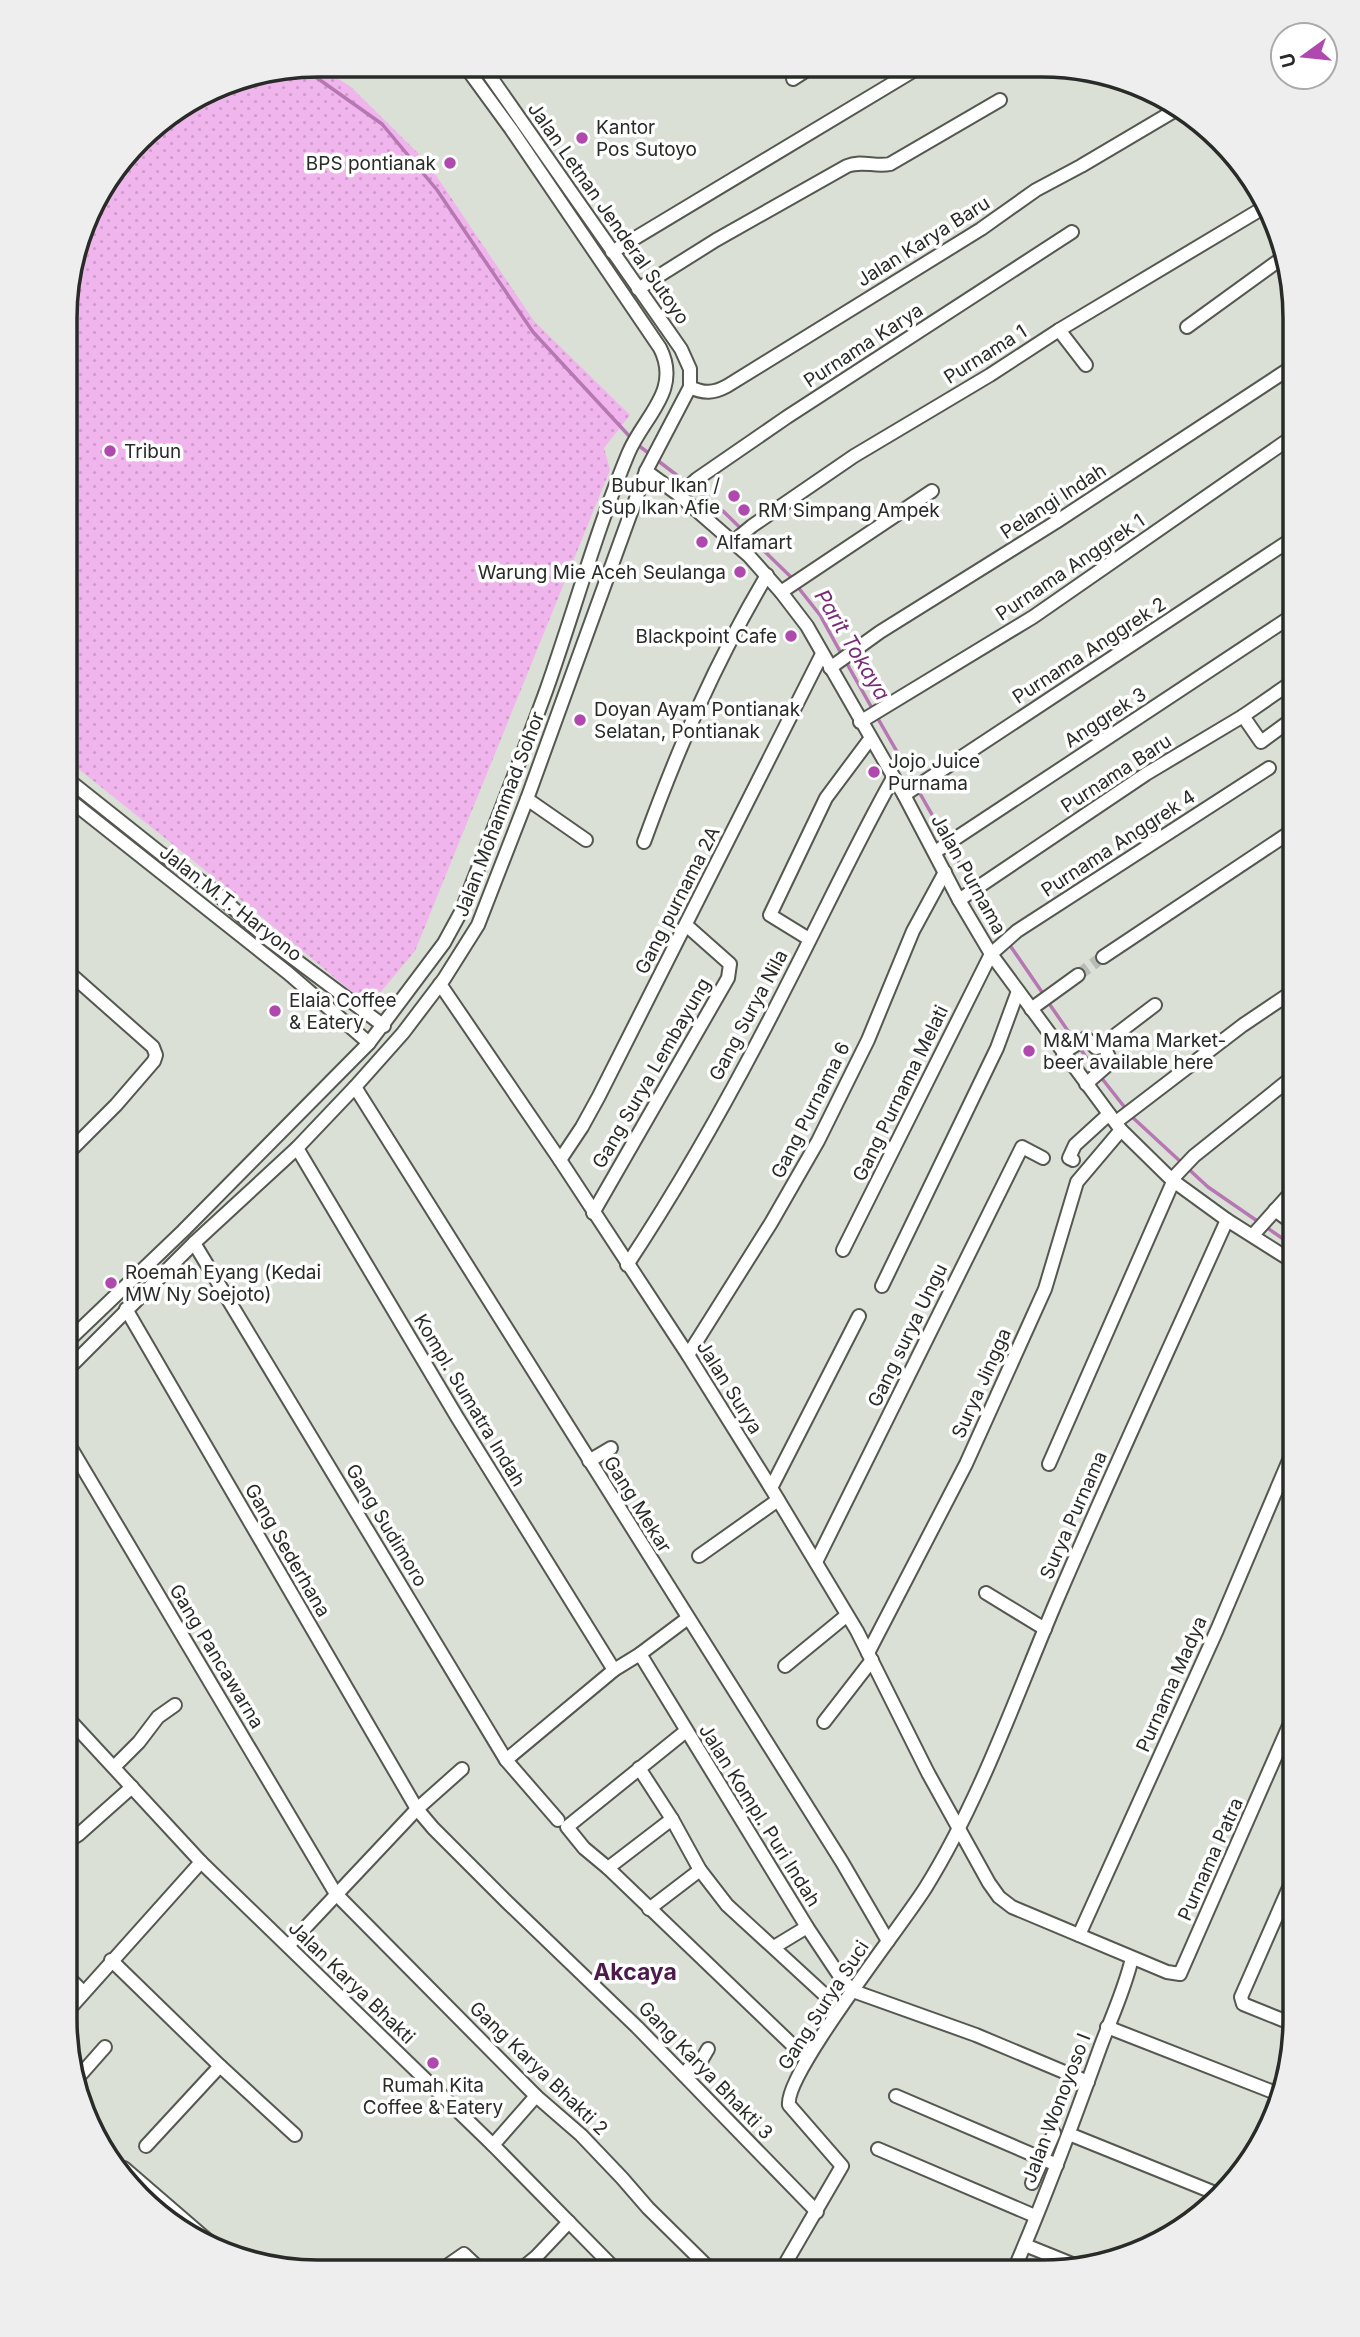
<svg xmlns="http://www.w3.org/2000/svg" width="1360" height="2337" viewBox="0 0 1360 2337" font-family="Inter,sans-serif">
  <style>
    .park { fill: url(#park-dots) }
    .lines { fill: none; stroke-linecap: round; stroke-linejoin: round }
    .stream { stroke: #b677b2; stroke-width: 3.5 }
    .minor-tunnel { stroke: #b7bcb4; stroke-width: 12; stroke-dasharray: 12 6; stroke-linecap: butt }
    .minor-casing { stroke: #545850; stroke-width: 16 }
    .minor { stroke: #fff; stroke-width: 12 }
    .poi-dot { fill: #b049ad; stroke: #fff; stroke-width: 2.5 }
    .labels { text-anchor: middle; stroke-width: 7; stroke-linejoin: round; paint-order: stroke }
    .poi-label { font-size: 19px; fill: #292b28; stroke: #fff; text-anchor: start }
    .street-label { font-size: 19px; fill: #292b28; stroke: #fff }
    .water-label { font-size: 21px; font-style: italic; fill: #772c76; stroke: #fff }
    .quarter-label { font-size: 23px; font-weight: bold; fill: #4c1b4b; stroke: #fff }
    .rim { fill: none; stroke: #292b28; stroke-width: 3.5 }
  </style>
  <defs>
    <pattern id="park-dots" width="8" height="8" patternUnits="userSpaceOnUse" patternTransform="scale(1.75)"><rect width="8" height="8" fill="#f0b5ec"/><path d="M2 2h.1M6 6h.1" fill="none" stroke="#ce9cca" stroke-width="1.8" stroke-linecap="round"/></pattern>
  </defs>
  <rect width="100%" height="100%" fill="#dbe0d7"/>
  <polygon class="park" points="316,65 350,86 427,162 534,321 630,415 604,448 610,470 415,951 369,1006 195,862 66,759 67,286 91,206 151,128 222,84"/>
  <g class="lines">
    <g class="stream">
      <polyline points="303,68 382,124 437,190 533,332 632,439"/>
      <polyline points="638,445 651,455"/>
      <polyline points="657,460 687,483"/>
      <polyline points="693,488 724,512 793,579"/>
      <polyline points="797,586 820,615 842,655"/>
      <polyline points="846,662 873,710"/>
      <polyline points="877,717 915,783"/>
      <polyline points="918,790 973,887"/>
      <polyline points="977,894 1005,937"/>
      <polyline points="1009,944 1044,995"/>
      <polyline points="1048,1002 1095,1070"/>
      <polyline points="1100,1076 1126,1109"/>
      <polyline points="1130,1115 1208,1187 1295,1247"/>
    </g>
    <polyline class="minor-tunnel" points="1078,975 1103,957"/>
    <g class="minor-casing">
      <g id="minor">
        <polyline points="793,79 810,68"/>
        <polyline points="612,252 918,68"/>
        <path d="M638 289 716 240 847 166C861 160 875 167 890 164L1000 100"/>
        <polyline points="1187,327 1285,256"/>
        <polyline points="1059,330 1086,365"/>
        <path d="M690 387C704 394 714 393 727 386L981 229 1036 190 1081 166 1174 111"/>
        <polyline points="646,471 679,495 749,556 781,592 807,626 904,795 959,900 991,954 1121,1130 1172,1180 1227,1220 1295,1263"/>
        <polyline points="679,495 697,479 787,417 1072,232"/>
        <polyline points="734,541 752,526 854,456 990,375 1059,330 1263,208"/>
        <polyline points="781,592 932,491"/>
        <polyline points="830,668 880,632 1056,522 1295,365"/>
        <polyline points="1243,716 1261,742 1295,717"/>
        <polyline points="860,722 1033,617 1295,435"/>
        <polyline points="66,778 159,852 208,886 269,940 384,1026"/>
        <polyline points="904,795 1295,537"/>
        <polyline points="66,797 288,973 369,1043"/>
        <polyline points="527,799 586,840"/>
        <path d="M644 842C679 746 715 663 767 575"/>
        <polyline points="935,852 1295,614"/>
        <polyline points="959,900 1146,774 1243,716 1295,680"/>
        <polyline points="809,939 770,915 826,798 870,739"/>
        <polyline points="1103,957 1295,829"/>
        <polyline points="440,984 560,1160 688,1355 771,1488 857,1631 928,1773 989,1883 999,1897 1012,1907 1167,1972 1180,1974 1295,1712"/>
        <polyline points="1031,1009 1078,975"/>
        <polyline points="1063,1053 1086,1038 1096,1048 1104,1046"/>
        <polyline points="1086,1084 1111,1062 1104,1046 1105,1043 1155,1005"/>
        <polyline points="355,1087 842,1862 888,1941"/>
        <polyline points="1116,1122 1243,1025 1295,990"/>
        <polyline points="297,1148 457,1417 614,1670"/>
        <polyline points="66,1155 116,1105 154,1061 156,1055 153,1047 66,970"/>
        <polyline points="560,1160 582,1127 599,1096 822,654"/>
        <polyline points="1073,1160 1069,1158 1075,1145 1109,1114"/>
        <polyline points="1275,1210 1295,1225"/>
        <polyline points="593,1213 728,978 730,964 686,925"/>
        <polyline points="1253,1235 1295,1188"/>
        <polyline points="194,1243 506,1760 558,1820"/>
        <polyline points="843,1250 991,954 1017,931 1269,768"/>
        <path d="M627 1265C686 1176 738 1082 786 987 822 917 855 846 893 778"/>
        <polyline points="882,1286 997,1048 1018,991"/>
        <polyline points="126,1309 417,1809 433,1828 508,1903 637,2027 817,2212"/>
        <path d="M66 1343 183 1231 369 1043 444 943 462 910C490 837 519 765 546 691 574 612 596 531 628 454 643 417 682 391 660 348L511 129 465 66"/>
        <polyline points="688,1355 771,1223 818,1141 868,1040 913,931 945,872"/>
        <polyline points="66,1371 194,1243 297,1148 355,1087 403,1033 444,979 478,925 527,799 646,471 690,387 690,369 681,349 483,66"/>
        <polyline points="65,1438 336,1894 536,2096 581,2135 622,2178 648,2208 712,2271"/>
        <polyline points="589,1461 611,1448"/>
        <polyline points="1049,1464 1176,1175 1194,1156 1295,1075"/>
        <polyline points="771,1488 859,1316"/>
        <polyline points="699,1556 778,1500"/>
        <polyline points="816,1562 1022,1147 1043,1158"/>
        <polyline points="986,1593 1045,1629"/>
        <polyline points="868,1653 966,1464 1045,1289 1077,1182 1121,1130"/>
        <polyline points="640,1654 807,1927 841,1978 853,1991 976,2035 1088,2082"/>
        <polyline points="785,1666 846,1616"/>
        <polyline points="65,1715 201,1862 493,2145 617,2271"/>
        <polyline points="824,1722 872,1660"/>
        <polyline points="686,1731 567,1827 584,1848 608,1868 807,2059"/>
        <polyline points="506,1760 614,1670 640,1654 688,1618"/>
        <polyline points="114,1767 139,1742 158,1717 175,1705"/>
        <polyline points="639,1768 672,1819 700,1870 727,1905 826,1996"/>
        <polyline points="65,1843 78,1835 132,1787"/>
        <polyline points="608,1868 672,1819"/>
        <polyline points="649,1909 700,1870"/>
        <polyline points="1079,1935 1217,1630 1295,1446"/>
        <polyline points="288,1946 417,1809 462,1769"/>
        <polyline points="774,1947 807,1927"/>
        <polyline points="111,1960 220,2066 295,2135"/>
        <polyline points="65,1974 83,1992"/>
        <polyline points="65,2014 201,1862"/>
        <polyline points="1295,2025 1243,2004 1241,1997 1295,1874"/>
        <polyline points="1107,2027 1281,2095"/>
        <polyline points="684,2075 692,2064 698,2066 708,2049"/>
        <polyline points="75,2081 105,2047"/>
        <polyline points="896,2096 1057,2165"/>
        <polyline points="1069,2134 1220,2195"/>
        <polyline points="493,2145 536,2096"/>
        <polyline points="146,2146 220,2066"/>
        <polyline points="878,2149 1035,2216"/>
        <polyline points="124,2168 219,2250"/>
        <polyline points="1032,2183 1054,2133"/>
        <polyline points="1025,2245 1077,2266"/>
        <polyline points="441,2270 464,2254 482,2271"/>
        <polyline points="519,2271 536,2257 569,2222"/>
        <path d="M781 2271 842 2166 789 2105C784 2074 904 1923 926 1887 980 1800 1016 1696 1056 1602 1111 1474 1170 1347 1227 1220"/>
        <path d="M1013 2272C1045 2199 1073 2123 1100 2048 1111 2018 1125 1989 1132 1958"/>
      </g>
    </g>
    <use href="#minor" class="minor"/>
  </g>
  <g class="poi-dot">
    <circle cx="582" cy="138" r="7"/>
    <circle cx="450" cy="163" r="7"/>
    <circle cx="110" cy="451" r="7"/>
    <circle cx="734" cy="496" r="7"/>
    <circle cx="744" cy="510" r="7"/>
    <circle cx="702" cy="542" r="7"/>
    <circle cx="740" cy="572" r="7"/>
    <circle cx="791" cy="636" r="7"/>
    <circle cx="580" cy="720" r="7"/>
    <circle cx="874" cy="772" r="7"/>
    <circle cx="275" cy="1011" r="7"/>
    <circle cx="1029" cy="1051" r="7"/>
    <circle cx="111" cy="1283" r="7"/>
    <circle cx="433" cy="2063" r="7"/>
  </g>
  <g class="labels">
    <g class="poi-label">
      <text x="596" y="134">Kantor<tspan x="596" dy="22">Pos Sutoyo</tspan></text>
      <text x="436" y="170" text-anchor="end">BPS pontianak</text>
      <text x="124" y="458">Tribun</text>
      <text x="720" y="492" text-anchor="end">Bubur Ikan /<tspan x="720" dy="22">Sup Ikan Afie</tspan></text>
      <text x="758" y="517">RM Simpang Ampek</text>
      <text x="716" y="549">Alfamart</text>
      <text x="726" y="579" text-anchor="end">Warung Mie Aceh Seulanga</text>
      <text x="777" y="643" text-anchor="end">Blackpoint Cafe</text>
      <text x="594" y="716">Doyan Ayam Pontianak<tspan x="594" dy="22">Selatan, Pontianak</tspan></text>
      <text x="888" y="768">Jojo Juice<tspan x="888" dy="22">Purnama</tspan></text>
      <text x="289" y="1007">Elaia Coffee<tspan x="289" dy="22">&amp; Eatery</tspan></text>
      <text x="1043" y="1047">M&amp;M Mama Market-<tspan x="1043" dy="22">beer available here</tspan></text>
      <text x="125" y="1279">Roemah Eyang (Kedai<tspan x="125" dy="22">MW Ny Soejoto)</tspan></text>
      <text x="433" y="2092" text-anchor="middle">Rumah Kita<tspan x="433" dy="22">Coffee &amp; Eatery</tspan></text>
    </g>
    <g class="street-label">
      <text transform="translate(609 213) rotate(55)" y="7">Jalan Letnan Jenderal Sutoyo</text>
      <text transform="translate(923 241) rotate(-32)" y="7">Jalan Karya Baru</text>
      <text transform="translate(863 345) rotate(-33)" y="7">Purnama Karya</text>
      <text transform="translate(985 354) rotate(-32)" y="7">Purnama 1</text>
      <text transform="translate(1053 501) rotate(-33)" y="7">Pelangi Indah</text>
      <text transform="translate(1070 567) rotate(-34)" y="7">Purnama Anggrek 1</text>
      <text transform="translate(1089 650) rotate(-33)" y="7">Purnama Anggrek 2</text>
      <text transform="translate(1105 717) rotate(-33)" y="7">Anggrek 3</text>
      <text transform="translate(1116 773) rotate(-33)" y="7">Purnama Baru</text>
      <text transform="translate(499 814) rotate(-69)" y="7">Jalan Mohammad Sohor</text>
      <text transform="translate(1118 843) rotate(-33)" y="7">Purnama Anggrek 4</text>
      <text transform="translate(969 874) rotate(61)" y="7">Jalan Purnama</text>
      <text transform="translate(677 900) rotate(-63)" y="7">Gang purnama 2A</text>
      <text transform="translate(231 903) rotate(38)" y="7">Jalan M.T. Haryono</text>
      <text transform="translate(748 1015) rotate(-62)" y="7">Gang Surya Nila</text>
      <text transform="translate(651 1073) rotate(-60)" y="7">Gang Surya Lembayung</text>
      <text transform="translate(900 1093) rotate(-64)" y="7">Gang Purnama Melati</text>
      <text transform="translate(810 1110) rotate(-63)" y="7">Gang Purnama 6</text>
      <text transform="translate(907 1335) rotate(-64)" y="7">Gang surya Ungu</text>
      <text transform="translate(981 1383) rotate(-66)" y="7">Surya Jingga</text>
      <text transform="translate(730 1387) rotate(58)" y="7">Jalan Surya</text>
      <text transform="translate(470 1400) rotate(59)" y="7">Kompl. Sumatra Indah</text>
      <text transform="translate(638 1504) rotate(58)" y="7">Gang Mekar</text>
      <text transform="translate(1073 1515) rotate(-66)" y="7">Surya Purnama</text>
      <text transform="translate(387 1525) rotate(59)" y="7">Gang Sudimoro</text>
      <text transform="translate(288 1550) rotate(60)" y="7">Gang Sederhana</text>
      <text transform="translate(217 1656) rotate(59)" y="7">Gang Pancawarna</text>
      <text transform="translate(1171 1684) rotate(-66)" y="7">Purnama Madya</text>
      <text transform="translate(760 1815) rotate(58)" y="7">Jalan Kompl. Puri Indah</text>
      <text transform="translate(1210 1859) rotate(-66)" y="7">Purnama Patra</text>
      <text transform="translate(352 1982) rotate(44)" y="7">Jalan Karya Bhakti</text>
      <text transform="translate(823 2005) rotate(-57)" y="7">Gang Surya Suci</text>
      <text transform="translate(539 2068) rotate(44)" y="7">Gang Karya Bhakti 2</text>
      <text transform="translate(706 2070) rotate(46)" y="7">Gang Karya Bhakti 3</text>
      <text transform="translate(1056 2108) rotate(-69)" y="7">Jalan Wonoyoso I</text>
    </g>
    <g class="water-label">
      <text transform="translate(852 645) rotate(59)" y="7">Parit Tokaya</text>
    </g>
    <g class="quarter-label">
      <text x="635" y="1980">Akcaya</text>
    </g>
  </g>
  <path d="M0 0H1360V2337H0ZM318 77H1042A241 241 0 0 1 1283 318V2019A241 241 0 0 1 1042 2260H318A241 241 0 0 1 77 2019V318A241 241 0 0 1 318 77Z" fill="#eee" fill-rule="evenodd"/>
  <path class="rim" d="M318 77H1042A241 241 0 0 1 1283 318V2019A241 241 0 0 1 1042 2260H318A241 241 0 0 1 77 2019V318A241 241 0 0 1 318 77Z"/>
  <g transform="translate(1304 56) rotate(255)"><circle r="33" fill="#ffffff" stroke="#a9aaa9" stroke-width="2"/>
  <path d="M0-5L12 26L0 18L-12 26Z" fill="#b049ad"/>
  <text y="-10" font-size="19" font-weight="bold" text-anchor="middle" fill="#292b28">U</text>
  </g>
</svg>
